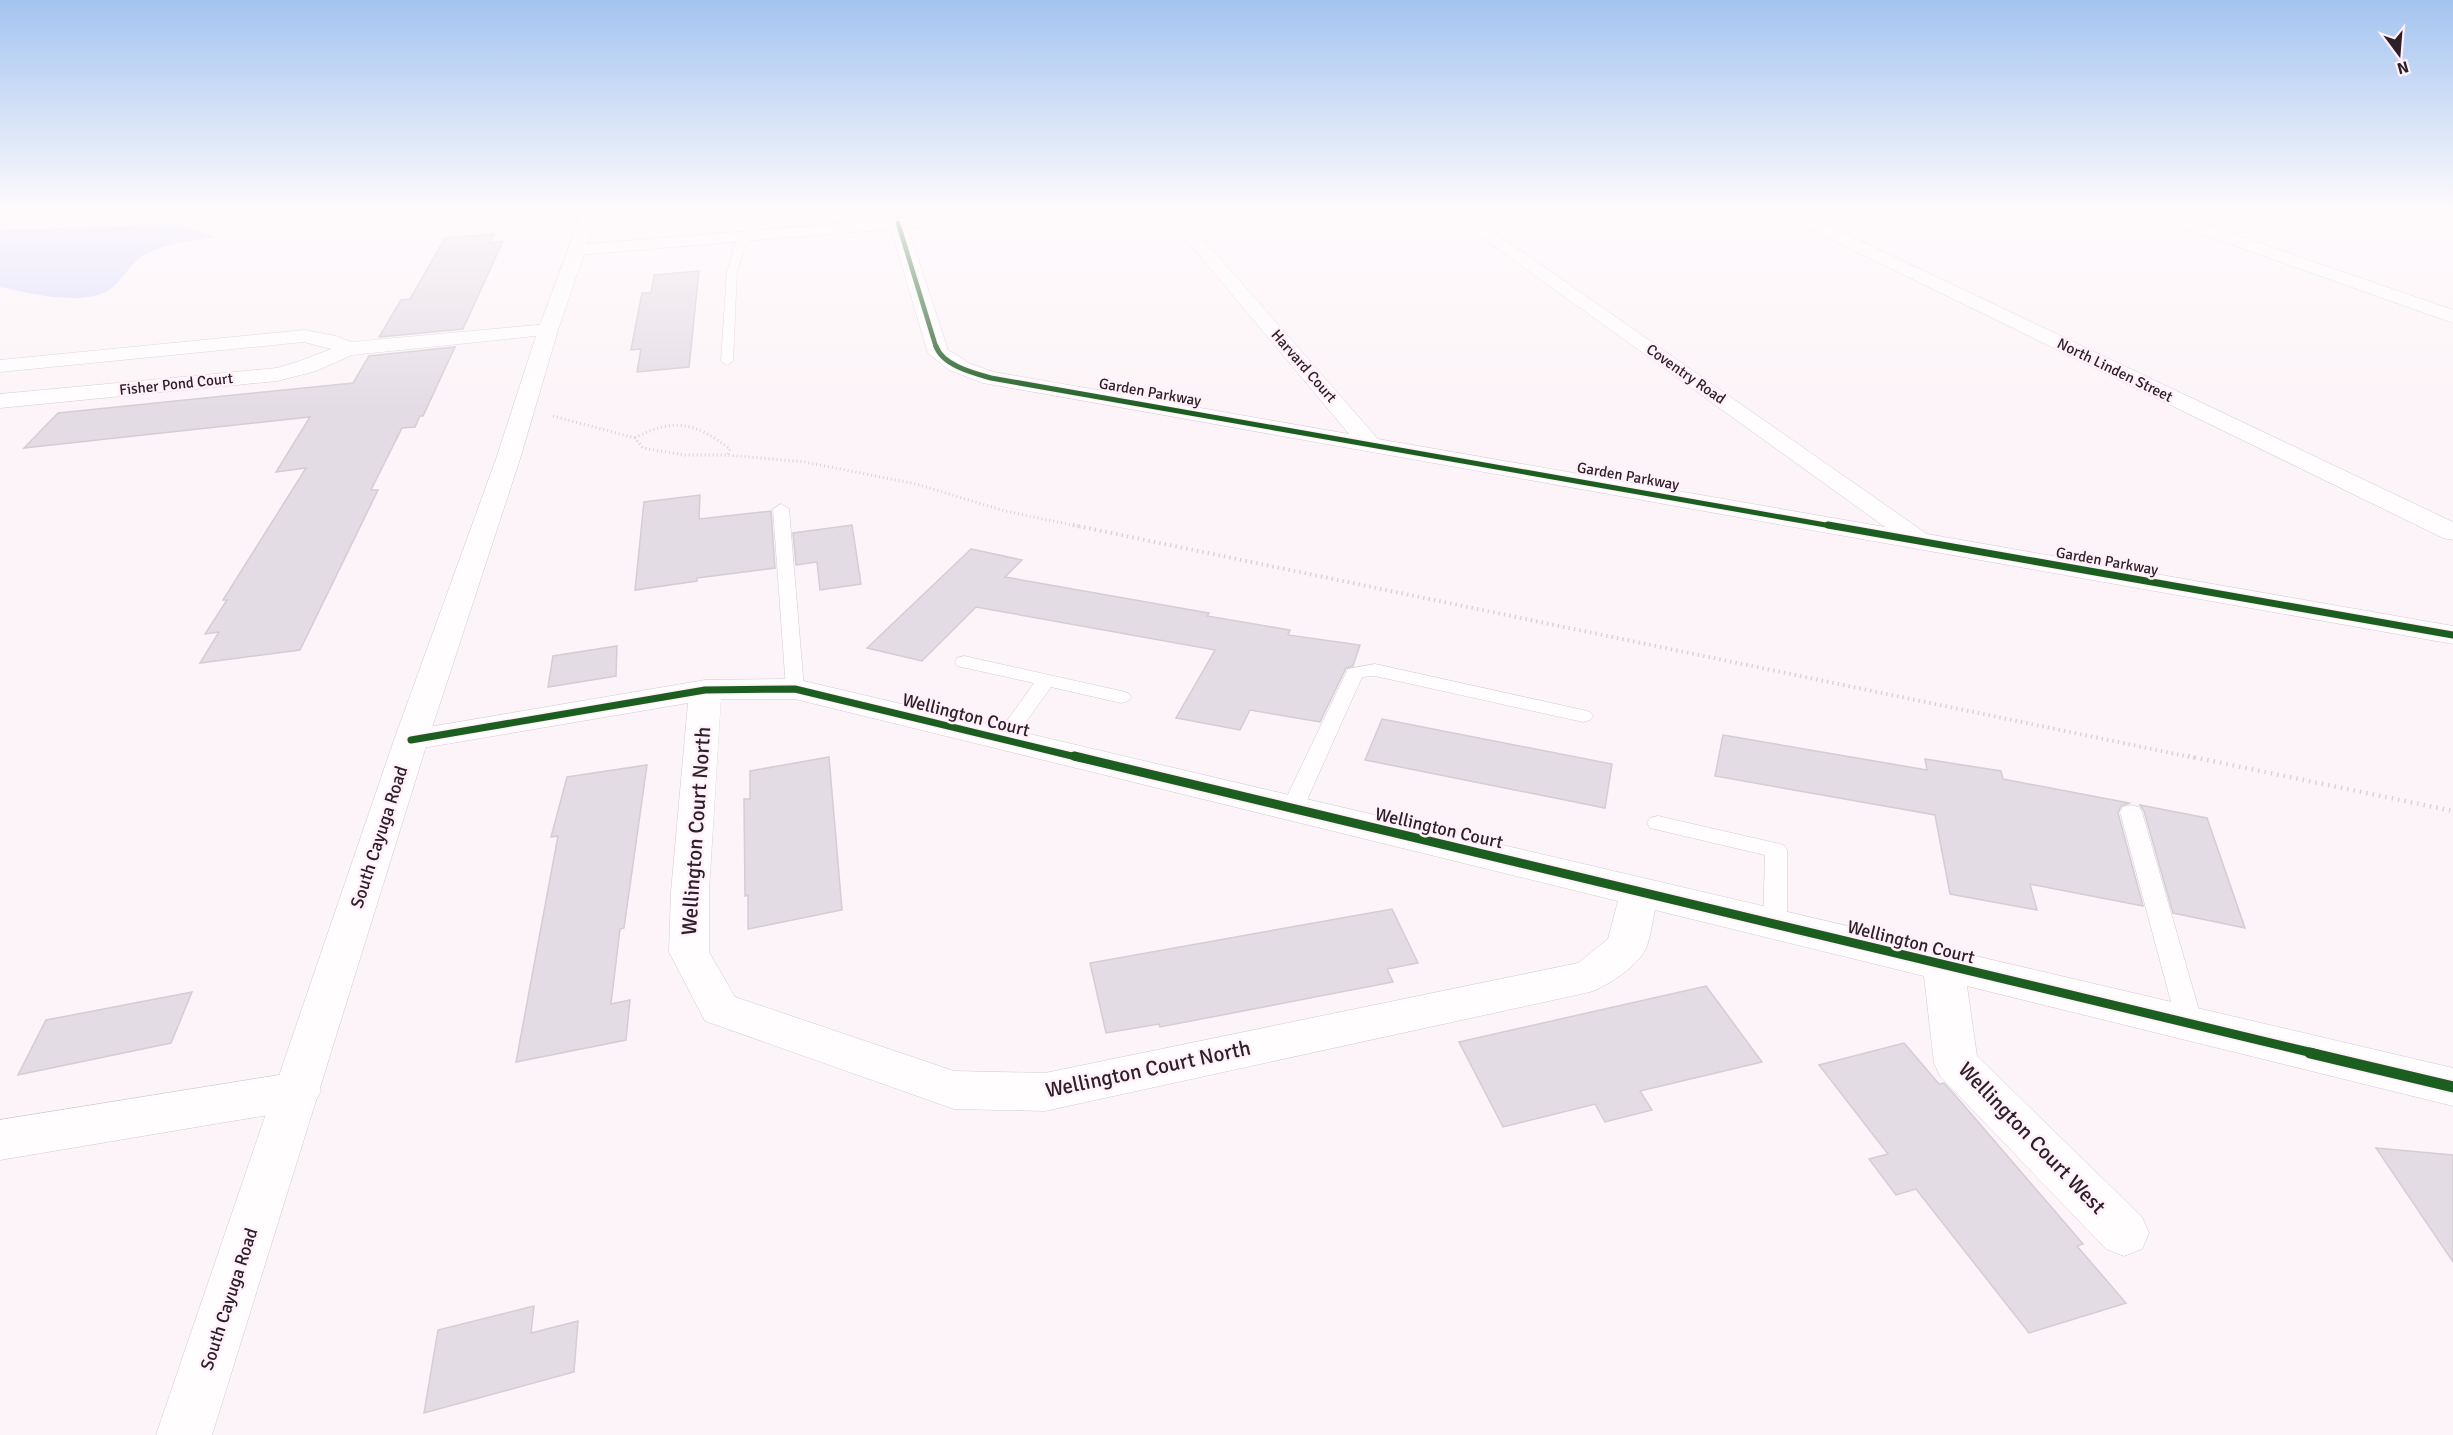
<svg xmlns="http://www.w3.org/2000/svg" width="2453" height="1435" viewBox="0 0 2453 1435" font-family="Signika,sans-serif">
  <style>
    .water { fill: #dbdcfc }
    .building { fill: #e4dce5; stroke: #d4cdd4; stroke-width: 1.5 }
    .lines { fill: none; stroke-linecap: round; stroke-linejoin: round }
    .lane-casing { stroke: #d4cad0; stroke-width: 1 }
    .street-casing { stroke: #d4cad0; stroke-width: 1 }
    .secondary-casing { stroke: #d4cad0; stroke-width: 1 }
    .highway-casing { stroke: #d4cad0; stroke-width: 1 }
    .path-far2 { stroke: #d7d4d5; stroke-width: 3; stroke-dasharray: 1 3; stroke-linecap: butt }
    .path-far1 { stroke: #d7d4d5; stroke-width: 4; stroke-dasharray: 1.5 4; stroke-linecap: butt }
    .path { stroke: #d7d4d5; stroke-width: 4.5; stroke-dasharray: 1.5 5; stroke-linecap: butt }
    .lane { fill: #fffdfe; fill-rule: evenodd }
    .street { fill: #fffdfe; fill-rule: evenodd }
    .secondary { fill: #fffdfe; fill-rule: evenodd }
    .highway { fill: #fffdfe; fill-rule: evenodd }
    .cycleway-far4-casing { stroke: #fff0f9; stroke-width: 7 }
    .cycleway-far3-casing { stroke: #fff0f9; stroke-width: 8 }
    .cycleway-far2-casing { stroke: #fff0f9; stroke-width: 10 }
    .cycleway-far1-casing { stroke: #fff0f9; stroke-width: 13 }
    .cycleway-casing { stroke: #fff0f9; stroke-width: 15 }
    .cycleway-far4 { stroke: #1b5e20; stroke-width: 4.5 }
    .cycleway-far3 { stroke: #1b5e20; stroke-width: 5 }
    .cycleway-far2 { stroke: #1b5e20; stroke-width: 7 }
    .cycleway-far1 { stroke: #1b5e20; stroke-width: 9 }
    .cycleway { stroke: #1b5e20; stroke-width: 11 }
    .labels { text-anchor: middle; stroke-width: 5; stroke-linejoin: round; paint-order: stroke }
    .far-street-label { font-size: 15px; fill: #2d2028; stroke: #fff0f9 }
    .street-label { font-size: 18px; fill: #2d2028; stroke: #fff0f9 }
    .near-street-label { font-size: 21px; fill: #2d2028; stroke: #fff0f9 }
  </style>
  <rect width="100%" height="100%" fill="#fcf4f8"/>
  <path class="water" d="M177 224 217 237C197 240 157 245 141 257 129 266 122 281 109 290 83 307 28 293 0 287V230Z"/>
  <g class="building">
    <polygon points="494,234 490,243 503,241 463,329 379,337 401,300 410,299 445,238"/>
    <polygon points="699,271 689,367 637,372 641,349 631,350 642,293 651,293 654,275"/>
    <polygon points="455,347 423,416 420,416 415,427 402,428 371,490 378,490 300,650 200,663 219,632 205,634 227,600 223,600 306,468 276,472 310,417 24,448 58,413 353,383 369,356"/>
    <polygon points="700,495 699,519 771,511 775,568 697,578 697,581 635,590 644,502"/>
    <polygon points="852,525 861,584 820,590 817,562 796,565 793,533"/>
    <polygon points="971,549 1022,560 1005,577 1209,613 1207,616 1290,630 1288,635 1360,645 1353,666 1346,668 1320,722 1250,710 1240,730 1176,718 1215,650 976,607 922,661 867,648"/>
    <polygon points="617,646 616,676 548,687 553,656"/>
    <polygon points="1382,719 1612,764 1605,808 1365,760"/>
    <polygon points="1723,735 1927,770 1925,759 2001,771 2003,779 2129,803 2121,806 2118,813 2143,906 2030,884 2037,910 1950,894 1935,815 1715,776"/>
    <polygon points="829,757 842,910 748,929 748,895 745,896 744,799 750,799 750,771"/>
    <polygon points="647,765 624,928 620,929 611,1004 630,1000 626,1040 516,1062 558,836 551,837 567,777"/>
    <polygon points="2140,805 2207,818 2245,928 2173,913 2144,811"/>
    <polygon points="1392,909 1418,963 1387,969 1393,982 1160,1027 1159,1024 1106,1033 1090,963"/>
    <polygon points="1706,986 1762,1062 1640,1091 1652,1110 1605,1122 1595,1104 1503,1127 1459,1042"/>
    <polygon points="192,992 171,1043 18,1075 46,1020"/>
    <polygon points="1904,1043 1939,1084 1944,1083 1954,1094 2083,1244 2077,1246 2126,1303 2029,1333 1916,1189 1896,1195 1869,1159 1888,1154 1819,1065"/>
    <polygon points="2376,1148 2453,1155 2453,1262"/>
    <polygon points="534,1306 531,1333 578,1321 574,1372 424,1413 438,1330"/>
  </g>
  <g class="lines">
    <g class="lane-casing">
      <g id="lane">
        <polygon points="743,233 748,236 737,271 733,361 727,365 721,361 727,271 738,236"/>
        <polygon points="781,504 789,509 804,689 802,693 788,693 786,689 773,509"/>
        <polygon points="964,656 1121,691 1128,693 1131,697 1128,701 1121,703 1051,687 1011,743 997,743 994,739 1034,683 957,666 955,662 957,658"/>
        <polygon points="1375,664 1583,710 1590,712 1593,716 1590,720 1583,722 1375,676 1362,677 1303,809 1300,814 1292,816 1284,814 1281,809 1346,673 1348,669"/>
        <polygon points="2131,805 2139,807 2142,812 2203,1024 2199,1031 2190,1034 2181,1031 2177,1024 2120,812 2123,807"/>
        <polygon points="1658,816 1784,845 1787,850 1787,925 1783,931 1775,934 1767,931 1763,925 1765,855 1650,828 1647,823 1650,818"/>
      </g>
    </g>
    <g class="street-casing">
      <g id="street">
        <polygon points="1042,207 1105,207 1097,212 908,228 948,350 971,364 994,372 1349,434 1159,207 1175,207 1378,439 1885,527 1440,207 1458,207 1927,534 2453,626 2453,644 983,383 949,370 928,353 891,229 577,255 571,254 568,250 571,246 577,245"/>
        <polygon points="1769,207 1789,207 2453,522 2453,540 2443,538 1771,210"/>
        <polygon points="2132,207 2155,207 2453,310 2453,323 2134,210"/>
        <polygon points="548,324 555,326 558,330 555,334 352,355 316,371 277,381 0,408 0,394 277,368 300,361 331,349 304,342 0,372 0,360 304,330 336,336 351,342"/>
        <path d="M795 679 2453 1068V1106L1967 986 1977 1056 2142 1217 2149 1233 2142 1249 2124 1256 2106 1249 1940 1076 1934 1063 1924 976 1655 910C1652 922 1651 936 1646 948 1639 965 1608 986 1590 992L1045 1111 954 1109 705 1021 669 952 671 892 688 703 411 750 399 747 394 740 399 733 411 730 705 680ZM721 699H795L1618 901 1608 939 1578 963 1045 1073 954 1071 735 997 709 952V892Z"/>
        <polygon points="298,1072 314,1078 321,1091 314,1104 298,1110 0,1160 0,1120"/>
      </g>
    </g>
    <g class="secondary-casing">
      <polygon id="secondary" points="584,207 600,207 558,330 520,459 428,740 212,1435 156,1435 394,740 496,459 538,330"/>
    </g>
    <g class="highway-casing">
      <polygon id="highway" points="0,207 9,207 7,210 0,212"/>
    </g>
    <g class="path-far2">
      <polyline points="553,416 635,438 643,448 685,455 728,455 805,462 916,484 1005,511 1081,527"/>
      <path d="M635 438C674 417 696 423 730 449L728 455"/>
    </g>
    <polyline class="path-far1" points="1073,525 2195,758"/>
    <polyline class="path" points="2188,756 2453,811"/>
    <use href="#lane" class="lane"/>
    <use href="#street" class="street"/>
    <use href="#secondary" class="secondary"/>
    <use href="#highway" class="highway"/>
    <g class="cycleway-far4-casing">
      <polyline id="cycleway-far4" points="898,223 936,347"/>
    </g>
    <g class="cycleway-far3-casing">
      <path id="cycleway-far3" d="M936 346C942 365 973 373 991 378L1837 527"/>
    </g>
    <g class="cycleway-far2-casing">
      <g id="cycleway-far2">
        <polyline points="1828,525 2453,635"/>
        <polyline points="411,740 705,690 795,689 1080,758"/>
      </g>
    </g>
    <g class="cycleway-far1-casing">
      <polyline id="cycleway-far1" points="1074,756 2317,1054"/>
    </g>
    <g class="cycleway-casing">
      <polyline id="cycleway" points="2310,1053 2453,1087"/>
    </g>
    <use href="#cycleway-far4" class="cycleway-far4"/>
    <use href="#cycleway-far3" class="cycleway-far3"/>
    <use href="#cycleway-far2" class="cycleway-far2"/>
    <use href="#cycleway-far1" class="cycleway-far1"/>
    <use href="#cycleway" class="cycleway"/>
  </g>
  <linearGradient id="sky" x2="0" y2="1"><stop stop-color="#a3c4f0"/><stop offset="0.51" stop-color="#fefafc"/><stop offset="1" stop-color="#fefafc" stop-opacity="0"/></linearGradient>
  <rect width="2453" height="408" fill="url(#sky)"/>
  <g class="labels">
    <g class="far-street-label">
      <text transform="translate(1304 366) rotate(49)" y="5">Harvard Court</text>
      <text transform="translate(2115 370) rotate(26)" y="5">North Linden Street</text>
      <text transform="translate(1686 374) rotate(35)" y="5">Coventry Road</text>
      <text transform="translate(176 384) rotate(-6)" y="5">Fisher Pond Court</text>
      <text transform="translate(1150 392) rotate(10)" y="5">Garden Parkway</text>
      <text transform="translate(1628 476) rotate(10)" y="5">Garden Parkway</text>
      <text transform="translate(2107 561) rotate(10)" y="5">Garden Parkway</text>
    </g>
    <g class="street-label">
      <text transform="translate(966 715) rotate(14)" y="6">Wellington Court</text>
      <text transform="translate(1439 828) rotate(13)" y="6">Wellington Court</text>
      <text transform="translate(379 837) rotate(-72)" y="6">South Cayuga Road</text>
      <text transform="translate(1911 942) rotate(14)" y="6">Wellington Court</text>
      <text transform="translate(229 1299) rotate(-72)" y="6">South Cayuga Road</text>
    </g>
    <g class="near-street-label">
      <text transform="translate(696 831) rotate(-86)" y="7">Wellington Court North</text>
      <text transform="translate(1148 1069) rotate(-12)" y="7">Wellington Court North</text>
      <text transform="translate(2032 1138) rotate(46)" y="7">Wellington Court West</text>
    </g>
  </g>
  <g transform="translate(2399 54) rotate(164)" stroke="#fff0f9" stroke-width="4.5" paint-order="stroke">
  <path d="M0-4.5L10 22L0 15L-10 22Z" fill="#2d2028"/>
  <text y="-9" font-size="16" font-weight="bold" text-anchor="middle" fill="#2d2028">N</text>
  </g>
</svg>
